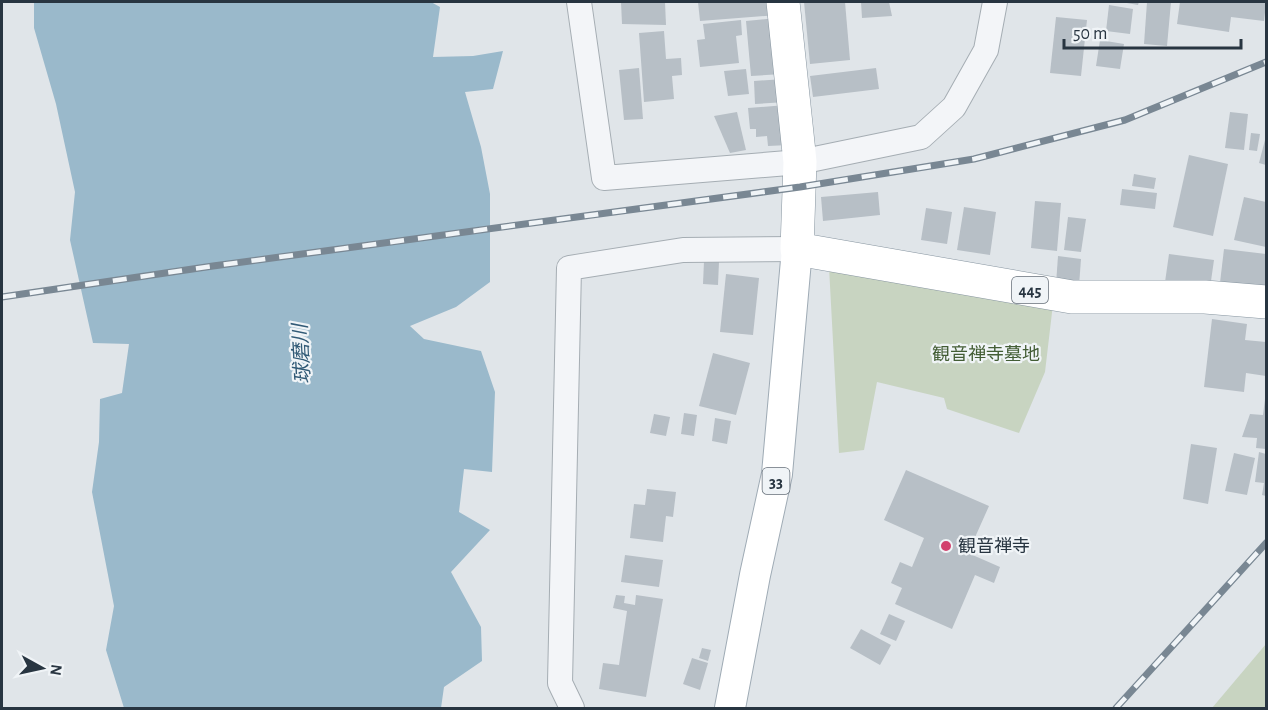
<svg xmlns="http://www.w3.org/2000/svg" width="1268" height="710" viewBox="0 0 1268 710" font-family="'Alegreya Sans','Noto Sans JP',sans-serif">
  <style>
    .green { fill: #c8d4c1 }
    .water { fill: #9ab9cb }
    .building { fill: #b7bfc6 }
    .lines { fill: none; stroke-linecap: round; stroke-linejoin: round }
    .minor-casing { stroke: #a5adb3; stroke-width: 26 }
    .major-casing { stroke: #9fabb5; stroke-width: 32 }
    .highway-casing { stroke: #8795a0; stroke-width: 34 }
    .minor { stroke: #f3f5f8; stroke-width: 24 }
    .major { stroke: #fff; stroke-width: 30 }
    .highway { stroke: #fff; stroke-width: 33 }
    .rail-casing { stroke: #798793; stroke-width: 7 }
    .rail { stroke: #f0f4f7; stroke-width: 4.5; stroke-dasharray: 14; stroke-linecap: butt }
    .poi-dot { fill: #d2416d; stroke: #f0f4f7; stroke-width: 2 }
    .labels { text-anchor: middle; stroke-width: 4.5; stroke-linejoin: round; paint-order: stroke }
    .shield { fill: #f0f4f7; stroke: #646e78; stroke-width: 1.5 }
    .shield-label { font-size: 16px; font-weight: bold; fill: #283541 }
    .park-label { font-size: 18px; fill: #435d35; stroke: #f0f4f7 }
    .poi-label { font-size: 18px; fill: #283541; stroke: #f0f4f7; text-anchor: start }
    .water-label { font-size: 20px; font-style: italic; fill: #315a76; stroke: #f0f4f7 }
  </style>
  <rect width="100%" height="100%" fill="#e0e5e9"/>
  <g class="green">
    <polygon points="829,267 1053,304 1045,372 1019,433 947,409 944,398 877,382 864,450 839,453"/>
    <polygon points="1266,644 1266,708 1212,708"/>
  </g>
  <polygon class="water" points="34,2 431,2 440,7 433,57 473,56 503,51 493,89 465,92 481,147 490,194 490,282 456,307 410,326 424,339 481,351 495,392 492,472 464,469 459,512 490,530 451,572 481,627 482,661 444,687 441,708 124,708 106,650 114,606 92,492 99,442 100,399 122,393 129,344 93,343 70,240 75,192 56,104 34,28"/>
  <g class="building">
    <polygon points="621,2 665,2 666,25 622,24"/>
    <polygon points="698,2 776,2 777,15 700,21"/>
    <polygon points="804,2 845,2 850,60 810,64"/>
    <polygon points="861,2 889,2 892,16 862,18"/>
    <polygon points="1121,2 1139,2 1138,5"/>
    <polygon points="1147,2 1171,2 1167,46 1144,44"/>
    <polygon points="1180,2 1266,2 1266,4 1264,21 1231,17 1229,32 1177,24"/>
    <polygon points="1109,5 1133,9 1130,34 1106,31"/>
    <polygon points="1056,17 1087,20 1081,76 1050,73"/>
    <polygon points="777,18 782,74 751,76 746,21"/>
    <polygon points="741,20 742,35 736,36 739,63 700,67 697,40 705,39 703,24"/>
    <polygon points="664,31 666,59 681,58 682,75 672,76 674,99 644,102 639,33"/>
    <polygon points="1100,40 1124,44 1120,69 1096,66"/>
    <polygon points="639,68 643,119 624,120 619,70"/>
    <polygon points="876,68 879,89 813,97 810,76"/>
    <polygon points="746,69 749,94 728,96 724,71"/>
    <polygon points="784,79 786,102 755,104 754,81"/>
    <polygon points="786,105 789,145 768,146 767,136 756,137 756,129 750,129 748,108"/>
    <polygon points="737,112 746,150 730,153 714,116"/>
    <polygon points="1230,112 1248,114 1244,150 1225,148"/>
    <polygon points="1251,133 1260,134 1257,151 1249,150"/>
    <polygon points="1266,136 1266,165 1259,163"/>
    <polygon points="1189,155 1228,164 1213,236 1173,227"/>
    <polygon points="1134,174 1156,178 1154,189 1132,186"/>
    <polygon points="1122,189 1157,193 1155,209 1120,205"/>
    <polygon points="878,192 880,215 823,221 821,197"/>
    <polygon points="1244,197 1266,202 1266,247 1234,240"/>
    <polygon points="1035,201 1061,203 1057,251 1031,248"/>
    <polygon points="964,207 996,212 990,255 957,250"/>
    <polygon points="926,208 952,212 947,244 921,240"/>
    <polygon points="1068,217 1086,219 1081,252 1064,250"/>
    <polygon points="1224,249 1266,254 1266,297 1219,291"/>
    <polygon points="1169,254 1214,260 1210,288 1165,282"/>
    <polygon points="1058,256 1081,259 1079,286 1056,284"/>
    <polygon points="704,261 719,262 718,285 703,284"/>
    <polygon points="726,274 759,278 753,335 720,332"/>
    <polygon points="1212,319 1247,324 1245,340 1266,342 1266,376 1246,373 1244,392 1204,387"/>
    <polygon points="713,353 750,363 736,415 699,406"/>
    <polygon points="1265,399 1266,399 1266,449 1256,448 1257,438 1242,437 1250,414 1263,415"/>
    <polygon points="684,413 697,415 694,436 681,434"/>
    <polygon points="654,414 670,417 666,436 650,433"/>
    <polygon points="715,418 731,421 727,444 712,441"/>
    <polygon points="1191,444 1217,448 1208,504 1183,499"/>
    <polygon points="1259,452 1266,454 1266,496 1262,495 1264,483 1255,482"/>
    <polygon points="1234,453 1255,458 1247,495 1225,491"/>
    <polygon points="906,470 989,506 968,553 1000,567 994,583 975,575 952,629 895,604 902,588 891,583 900,562 912,567 924,538 884,520"/>
    <polygon points="647,489 676,492 673,517 666,516 663,542 630,538 634,504 645,505"/>
    <polygon points="625,555 663,560 659,587 621,582"/>
    <polygon points="616,595 625,596 624,603 635,605 636,595 663,599 646,697 599,689 603,663 619,665 627,611 613,608"/>
    <polygon points="889,614 905,621 896,641 880,634"/>
    <polygon points="861,629 891,645 880,665 850,648"/>
    <polygon points="702,648 711,650 708,661 699,658"/>
    <polygon points="692,658 708,663 700,690 683,684"/>
  </g>
  <g class="lines">
    <g class="minor-casing">
      <g id="minor">
        <polyline points="579,2 604,178 800,162 921,137 954,107 986,50 995,2"/>
        <polyline points="572,708 560,683 569,268 683,250 797,249"/>
      </g>
    </g>
    <g class="major-casing">
      <polyline id="major" points="730,708 755,575 777,474 797,249"/>
    </g>
    <g class="highway-casing">
      <polyline id="highway" points="783,2 800,162 797,249 1072,297 1205,297 1266,302"/>
    </g>
    <use href="#minor" class="minor"/>
    <use href="#major" class="major"/>
    <use href="#highway" class="highway"/>
    <g class="rail-casing">
      <g id="rail">
        <polyline points="2,297 213,266 800,187 974,159 1125,120 1266,62"/>
        <polyline points="1116,708 1266,543"/>
      </g>
    </g>
    <use href="#rail" class="rail"/>
  </g>
  <circle class="poi-dot" cx="946" cy="546" r="6"/>
  <g class="labels">
    <g class="shield">
      <rect x="1012" y="277" width="36" height="26" rx="4.5"/>
      <rect x="762.5" y="468" width="27" height="26" rx="4.5"/>
    </g>
    <g class="shield-label">
      <text x="1030" y="296">445</text>
      <text x="776" y="487">33</text>
    </g>
    <g class="park-label">
      <text x="986" y="360">観音禅寺墓地</text>
    </g>
    <g class="poi-label">
      <text x="958" y="552">観音禅寺</text>
    </g>
    <g class="water-label">
      <text transform="translate(301 354) rotate(-93)" y="7">球磨川</text>
    </g>
  </g>
  <rect width="1268" height="710" fill="none" stroke="#283541" stroke-width="6"/>
  <g transform="translate(42 668) rotate(98)" stroke="#f0f4f7" stroke-width="4.5" paint-order="stroke">
  <path d="M0-4.5L10 22L0 15L-10 22Z" fill="#283541"/>
  <text y="-9" font-size="16" font-weight="bold" text-anchor="middle" fill="#283541">N</text>
  </g>
  <path d="M1064 39v9h177v-9" fill="none" stroke="#283541" stroke-width="3"/>
  <text x="1073" y="39" font-size="18" fill="#283541" stroke="#f0f4f7" stroke-width="4.5" paint-order="stroke">50 m</text>
</svg>
